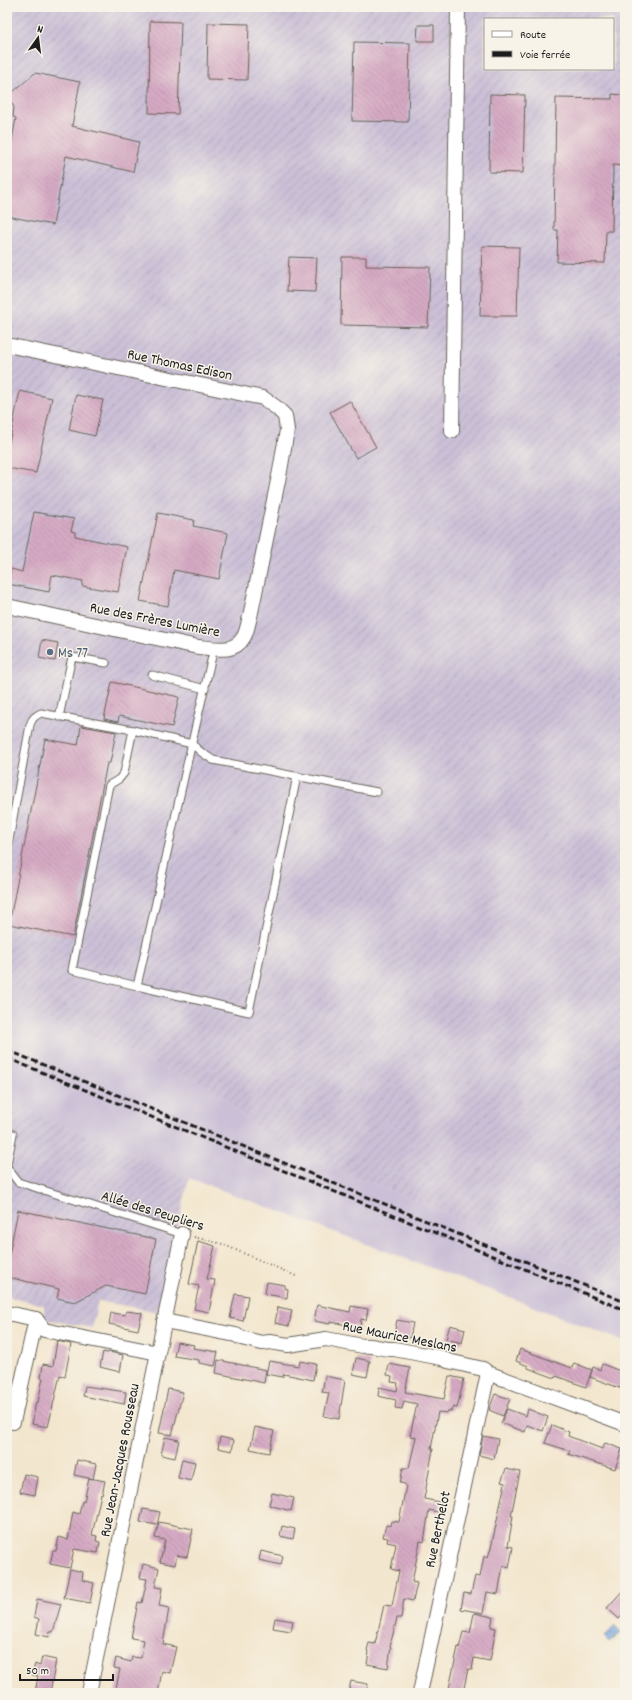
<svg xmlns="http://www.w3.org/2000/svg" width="632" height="1700" viewBox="0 0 632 1700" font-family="Dekko,sans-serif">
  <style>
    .industrial { fill: url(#industrial-furrows); fill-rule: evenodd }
    .railway { fill: #cabfd6 }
    .water { fill: url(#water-waves); stroke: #48607d }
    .building { fill: url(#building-back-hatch) }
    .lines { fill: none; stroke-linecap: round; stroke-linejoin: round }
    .service-casing { stroke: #67635a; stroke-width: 9 }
    .minor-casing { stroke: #67635a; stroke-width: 16 }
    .path { stroke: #67635a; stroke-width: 2; stroke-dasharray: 1 3; stroke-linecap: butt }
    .service { stroke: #fff; stroke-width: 7 }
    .minor { stroke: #fff; stroke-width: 14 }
    .rail { stroke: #1c1c1c; stroke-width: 3; stroke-dasharray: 6 3; stroke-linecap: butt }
    .service-dot { fill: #5c6f8a; stroke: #f7f3e8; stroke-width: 1.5 }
    .labels { text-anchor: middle; stroke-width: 3; stroke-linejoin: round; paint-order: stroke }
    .street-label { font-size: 15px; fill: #1c1c1c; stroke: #f7f3e8 }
    .service-label { font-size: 15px; fill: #4e5e75; stroke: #f7f3e8; text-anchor: start }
  </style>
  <defs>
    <pattern id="industrial-furrows" width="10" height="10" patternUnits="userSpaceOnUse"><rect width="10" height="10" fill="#cabfd6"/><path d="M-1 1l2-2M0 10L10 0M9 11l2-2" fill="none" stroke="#ada4b7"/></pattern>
    <pattern id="water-waves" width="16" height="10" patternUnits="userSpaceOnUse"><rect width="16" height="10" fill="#73a4de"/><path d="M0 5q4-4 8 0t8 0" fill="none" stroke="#5e85b3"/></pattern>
    <pattern id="building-back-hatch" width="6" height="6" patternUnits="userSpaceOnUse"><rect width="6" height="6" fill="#d5a9c3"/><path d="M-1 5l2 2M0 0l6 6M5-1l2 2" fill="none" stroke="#b691a7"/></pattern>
  </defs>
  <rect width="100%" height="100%" fill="#f7f3e8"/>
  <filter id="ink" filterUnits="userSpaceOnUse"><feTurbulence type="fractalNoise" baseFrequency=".025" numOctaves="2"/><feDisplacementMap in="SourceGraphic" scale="8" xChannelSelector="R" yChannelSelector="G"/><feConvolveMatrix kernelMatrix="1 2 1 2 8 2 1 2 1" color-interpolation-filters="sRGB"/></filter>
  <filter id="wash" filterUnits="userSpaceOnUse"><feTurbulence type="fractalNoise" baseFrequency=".012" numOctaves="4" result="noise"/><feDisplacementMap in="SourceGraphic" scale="16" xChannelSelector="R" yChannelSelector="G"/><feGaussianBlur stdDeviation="0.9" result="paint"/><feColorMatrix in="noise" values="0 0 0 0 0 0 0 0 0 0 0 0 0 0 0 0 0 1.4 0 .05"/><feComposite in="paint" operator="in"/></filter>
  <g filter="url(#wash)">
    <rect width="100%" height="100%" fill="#f3e6ce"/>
    <g class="industrial">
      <path d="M7 7H625V1285L273 1143 211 1087 7 1004ZM485 19H613V69H485Z"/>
      <polygon points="7,1102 189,1178 159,1312 98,1301 92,1328 44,1319 44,1305 7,1297"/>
    </g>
    <polygon class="railway" points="7,1004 211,1087 273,1143 625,1285 625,1342 509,1297 189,1178 7,1102"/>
    <polygon class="water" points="615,1626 621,1632 610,1643 604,1637"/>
    <g id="blocks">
      <g class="building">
        <polygon points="150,21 181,22 178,114 149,113"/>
        <polygon points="208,23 249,24 247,80 207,79"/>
        <polygon points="418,25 434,25 434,41 417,41"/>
        <polygon points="354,42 410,43 408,122 352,121"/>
        <polygon points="35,73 80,82 72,126 139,142 133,172 66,156 53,225 7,216 7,167 16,118 13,117 14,107 7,97"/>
        <polygon points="490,94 525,95 523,173 489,172"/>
        <polygon points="612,94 623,95 621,156 625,157 625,166 613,165 612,231 606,231 605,263 557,262 558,230 554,230 556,98 612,99"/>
        <polygon points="482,246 519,247 517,316 480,316"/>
        <polygon points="289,257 317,258 315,292 287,291"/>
        <polygon points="342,257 366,257 366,266 430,267 428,327 341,325"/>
        <polygon points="20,391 52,398 36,473 7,468 7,452"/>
        <polygon points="76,395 103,400 95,436 69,430"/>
        <polygon points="350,401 376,447 356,458 330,412"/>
        <polygon points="34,512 74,519 71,531 75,532 75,536 127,547 118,592 82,586 83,581 52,575 49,592 8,584 11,569 22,572"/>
        <polygon points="158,513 194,520 193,526 228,533 219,579 174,570 168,606 140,601"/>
        <polygon points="42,640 58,643 55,661 39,658"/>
        <polygon points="112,682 179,697 172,727 119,716 118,722 104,719"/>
        <polygon points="81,726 116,732 110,763 107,763 73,937 9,924 45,739 78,745"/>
        <polygon points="18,1210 156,1239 145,1294 106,1286 75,1302 57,1298 59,1289 7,1277 7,1265"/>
        <polygon points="198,1241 215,1246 207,1279 215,1280 209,1312 194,1309 199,1286 189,1284"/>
        <polygon points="267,1282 285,1285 285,1288 288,1289 287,1298 265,1294"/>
        <polygon points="235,1294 248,1296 243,1321 230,1318"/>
        <polygon points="317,1305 350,1312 351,1306 368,1309 366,1320 361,1319 360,1327 330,1322 330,1324 314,1321"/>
        <polygon points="278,1307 292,1310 289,1326 275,1323"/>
        <polygon points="126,1311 142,1313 138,1330 109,1324 111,1313 125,1315"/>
        <polygon points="397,1320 413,1323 410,1338 394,1335"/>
        <polygon points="450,1325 465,1329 462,1343 446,1339"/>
        <polygon points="57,1341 71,1344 65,1377 60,1375 48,1427 32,1424 36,1402 38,1402 43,1378 41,1378 43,1364 53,1366"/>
        <polygon points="177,1342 194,1345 193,1348 218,1352 215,1366 199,1363 199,1360 174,1356"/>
        <polygon points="520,1349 572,1368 574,1363 592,1370 586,1387 556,1376 555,1378 528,1368 528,1366 516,1361"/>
        <polygon points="103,1352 108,1353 109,1352 123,1355 120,1372 100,1367"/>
        <polygon points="356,1358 370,1361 367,1377 353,1374"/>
        <polygon points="218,1360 266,1370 264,1383 216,1373"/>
        <polygon points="269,1361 299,1366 300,1361 316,1364 313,1380 284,1374 283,1377 266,1374"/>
        <polygon points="389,1364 410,1368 405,1392 444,1399 449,1376 464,1379 457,1408 453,1407 451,1411 447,1411 447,1413 438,1412 431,1449 433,1449 424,1499 440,1502 438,1512 429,1510 424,1542 420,1541 412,1582 417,1583 413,1601 404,1599 401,1618 397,1618 390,1646 391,1647 388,1668 367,1664 369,1652 367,1650 369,1643 375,1644 384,1605 392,1606 399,1571 391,1569 396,1544 387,1542 388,1538 383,1537 386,1525 390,1526 391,1521 399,1522 406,1486 405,1484 400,1483 403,1468 409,1468 416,1437 410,1436 417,1404 404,1401 402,1409 395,1408 396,1400 378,1396 379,1387 397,1391 398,1383 391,1382 392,1376 387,1375"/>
        <polygon points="602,1364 623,1372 621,1378 625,1379 625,1390 590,1377 593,1367 600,1370"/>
        <polygon points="325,1376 345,1380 339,1419 324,1416 329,1393 322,1392"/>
        <polygon points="85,1386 126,1392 124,1404 83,1396"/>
        <polygon points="168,1389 183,1392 172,1435 159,1433"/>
        <polygon points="495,1394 510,1399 503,1416 489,1410"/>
        <polygon points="507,1409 526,1416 528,1409 548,1417 543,1431 527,1425 525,1432 501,1423"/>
        <polygon points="552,1425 569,1432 568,1436 602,1449 605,1443 622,1449 615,1469 568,1454 570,1451 545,1443"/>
        <polygon points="255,1427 274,1431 269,1453 250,1449"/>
        <polygon points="483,1436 498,1439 494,1459 479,1455"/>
        <polygon points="165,1437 179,1440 175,1458 161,1455"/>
        <polygon points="220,1437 234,1440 232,1451 218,1448"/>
        <polygon points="182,1459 195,1462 191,1481 178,1478"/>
        <polygon points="77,1460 96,1464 93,1479 74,1475"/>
        <polygon points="506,1469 520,1472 511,1516 513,1516 508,1546 513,1547 509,1568 503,1566 498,1594 487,1592 483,1613 461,1609 464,1593 471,1594 475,1576 480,1577 484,1556 488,1557 491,1548 505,1483 501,1482"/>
        <polygon points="24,1474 38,1477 35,1495 20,1492"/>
        <polygon points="89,1478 105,1481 102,1495 101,1494 92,1535 97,1536 96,1541 100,1542 98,1553 74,1549 70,1568 50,1564 53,1551 56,1551 59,1537 68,1540 73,1512 79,1514 82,1501 84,1502"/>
        <polygon points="272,1493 294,1498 291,1511 269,1505"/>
        <polygon points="143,1509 160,1512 157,1525 140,1522"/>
        <polygon points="159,1522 193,1529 187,1557 177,1555 175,1565 160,1562 165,1540 155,1538"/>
        <polygon points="282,1526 295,1529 293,1539 280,1536"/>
        <polygon points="261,1551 283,1556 281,1565 259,1560"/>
        <polygon points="143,1564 159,1568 155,1587 162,1588 159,1606 169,1608 163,1644 176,1647 170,1673 162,1671 158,1693 115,1693 120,1669 114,1668 116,1658 131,1662 132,1657 141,1658 144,1640 131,1638 138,1602 142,1603 147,1579 140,1578"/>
        <polygon points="70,1569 83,1572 82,1580 94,1583 90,1603 64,1598"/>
        <polygon points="625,1588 625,1612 619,1619 607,1608"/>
        <polygon points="37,1599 61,1604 53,1632 50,1632 49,1637 36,1634 39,1619 34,1617"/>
        <polygon points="474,1613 493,1617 491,1627 496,1628 490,1661 474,1658 472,1670 468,1669 463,1693 448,1693 458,1647 459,1648 463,1632 470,1633"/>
        <polygon points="275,1618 293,1621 291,1631 273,1628"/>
        <polygon points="42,1657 56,1660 50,1693 35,1693 38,1676 32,1675 35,1664 40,1666"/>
        <polygon points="351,1681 368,1684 366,1693 348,1693"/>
      </g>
    </g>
  </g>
  <g filter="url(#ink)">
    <use href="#blocks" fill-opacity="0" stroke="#67635a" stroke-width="1"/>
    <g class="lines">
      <g class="service-casing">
        <g id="service">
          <path d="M214 648C187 761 163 873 137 986L72 970 109 785 119 779 124 773 133 730 192 744 201 752 213 760 377 792"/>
          <polyline points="152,675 205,689"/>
          <polyline points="59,717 72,657 106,663"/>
          <path d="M7 851 30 725C32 718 35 716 41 713L133 730"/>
          <polyline points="137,986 249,1012 297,776"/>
          <polyline points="7,1164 13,1134"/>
          <polyline points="7,1167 18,1182 182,1234"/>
        </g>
      </g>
      <g class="minor-casing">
        <g id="minor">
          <path d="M7 345 263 398 277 408 285 416 287 430 280 471 250 617C248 623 247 633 243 638 234 654 213 648 198 647L7 606"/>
          <polyline points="452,431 458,7"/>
          <polyline points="7,1313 36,1319 44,1330 158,1353"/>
          <path d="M164 1321 236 1335 241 1338 262 1343 270 1342 288 1345 326 1339 363 1346C373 1344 383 1350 394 1349L442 1358 448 1361 483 1369 488 1373 625 1424"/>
          <polyline points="13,1422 36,1319"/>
          <polyline points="89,1693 182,1234"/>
          <polyline points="420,1693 488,1373"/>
        </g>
      </g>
      <polyline class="path" points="194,1237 222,1244 296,1276"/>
      <use href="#service" class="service"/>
      <use href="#minor" class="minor"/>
      <g class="rail">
        <polyline points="7,1050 625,1302"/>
        <polyline points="7,1058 625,1310"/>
      </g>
    </g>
  </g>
  <circle class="service-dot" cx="50" cy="652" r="4"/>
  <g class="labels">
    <g class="street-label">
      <text transform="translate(180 364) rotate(12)" y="5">Rue Thomas Edison</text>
      <text transform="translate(155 619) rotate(11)" y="5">Rue des Frères Lumière</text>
      <text transform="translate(153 1210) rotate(17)" y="5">Allée des Peupliers</text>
      <text transform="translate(400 1336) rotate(11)" y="5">Rue Maurice Meslans</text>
      <text transform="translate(119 1460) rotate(-79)" y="5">Rue Jean-Jacques Rousseau</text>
      <text transform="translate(437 1529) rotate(-78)" y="5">Rue Berthelot</text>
    </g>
    <g class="service-label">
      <text x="58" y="657">Ms 77</text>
    </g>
  </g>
  <rect width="632" height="1700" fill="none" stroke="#f7f3e8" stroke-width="24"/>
  <rect x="484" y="18" width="130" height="52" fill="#f7f3e8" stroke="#9f9d96"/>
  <rect x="492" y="31" width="20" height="6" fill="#ffffff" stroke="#9f9d96"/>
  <text x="520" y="38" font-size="12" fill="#1c1c1c">Route</text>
  <rect x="492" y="51" width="20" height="6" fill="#1c1c1c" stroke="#9f9d96"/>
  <text x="520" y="58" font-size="12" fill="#1c1c1c">Voie ferrée</text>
  <g transform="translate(38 38) rotate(14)" stroke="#f7f3e8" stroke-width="3" paint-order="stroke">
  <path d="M0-3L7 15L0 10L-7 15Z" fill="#1c1c1c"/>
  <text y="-6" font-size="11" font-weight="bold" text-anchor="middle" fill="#1c1c1c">N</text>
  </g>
  <path d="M20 1674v6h93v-6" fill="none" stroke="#1c1c1c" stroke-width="2"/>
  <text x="26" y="1674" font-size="12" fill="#1c1c1c" stroke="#f7f3e8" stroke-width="3" paint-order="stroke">50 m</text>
</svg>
